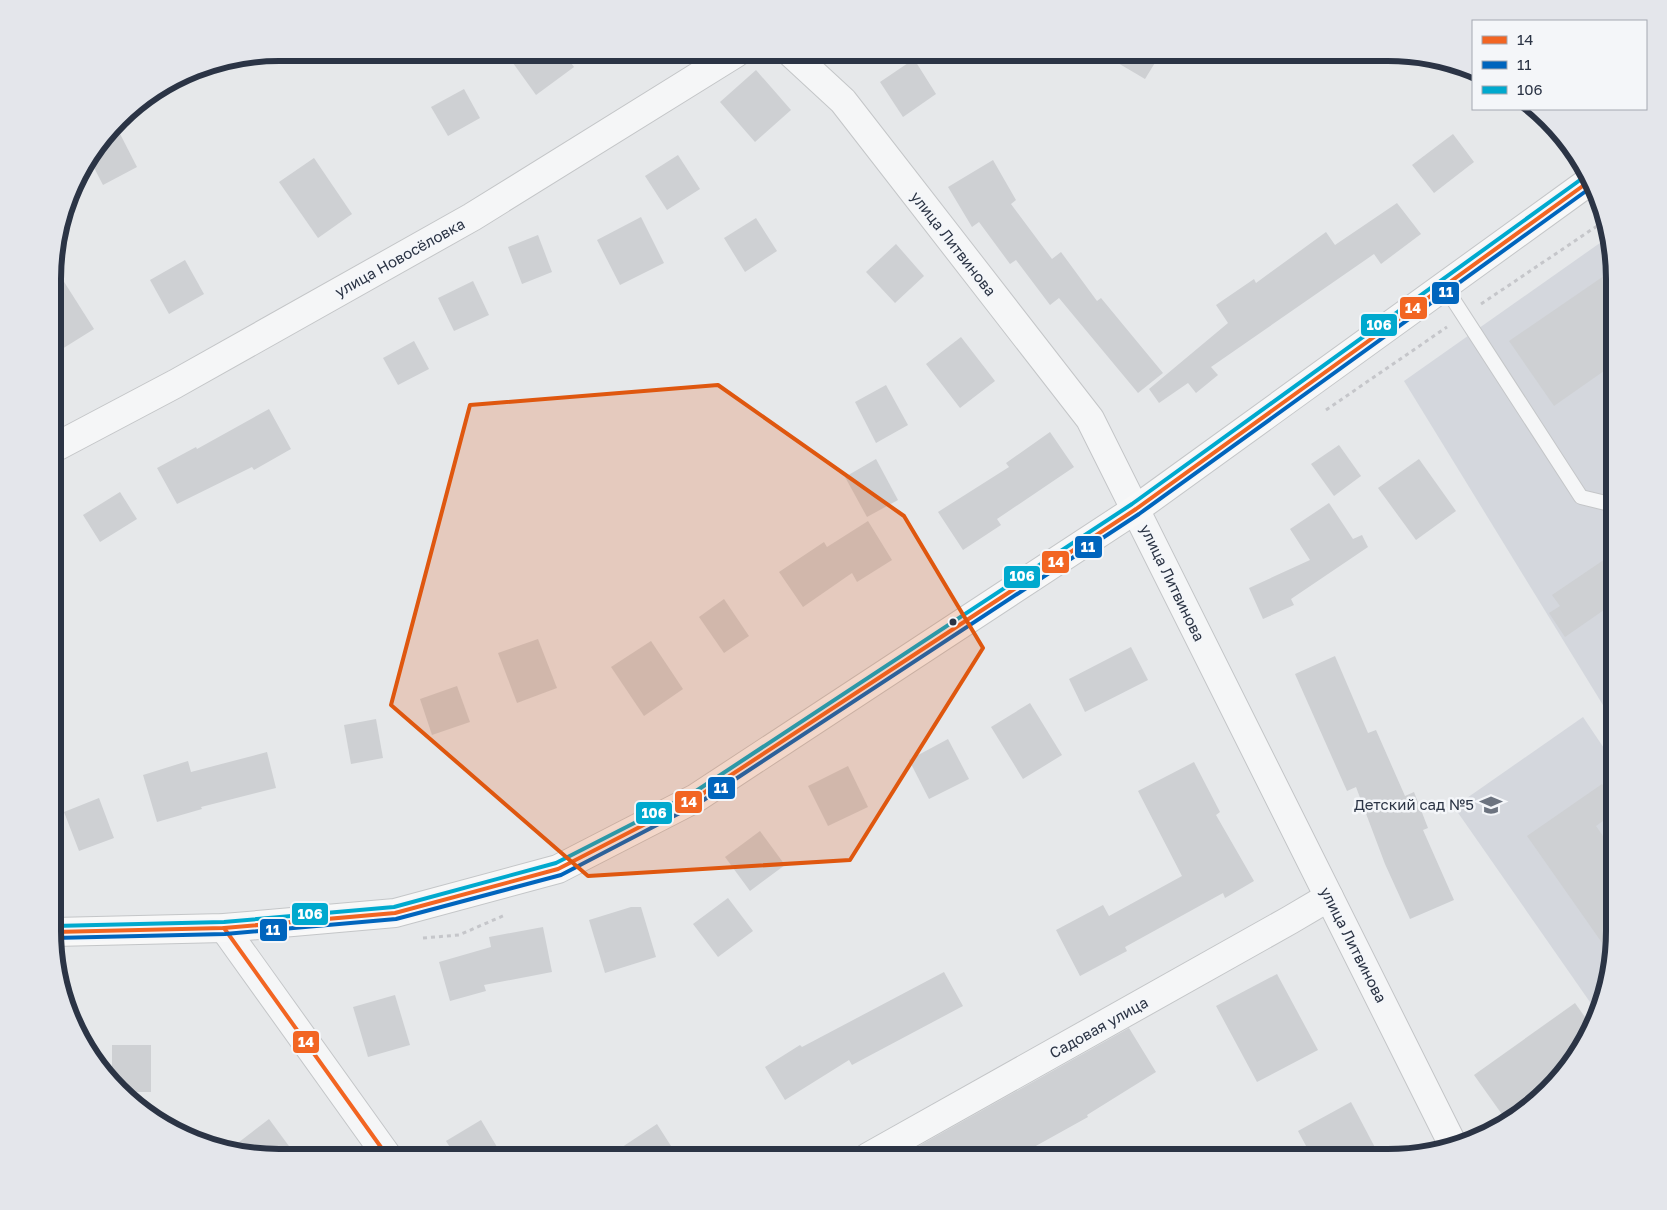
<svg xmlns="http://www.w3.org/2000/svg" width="1667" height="1210" viewBox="0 0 1667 1210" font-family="'Golos Text',sans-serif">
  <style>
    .built { fill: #d4d7dd }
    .building { fill: #ced0d3 }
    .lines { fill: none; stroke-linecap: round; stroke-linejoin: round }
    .lane-casing { stroke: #c4c6c8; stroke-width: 16 }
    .street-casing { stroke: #c4c6c8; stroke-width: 30 }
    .secondary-casing { stroke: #c4c6c8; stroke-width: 30 }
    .path { stroke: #c5c6ca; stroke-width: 3; stroke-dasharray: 4 4; stroke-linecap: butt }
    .lane { stroke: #f5f6f7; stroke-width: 14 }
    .street { stroke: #f5f6f7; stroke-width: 28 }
    .secondary { stroke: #f8f8f8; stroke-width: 28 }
    .bus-1-casing { stroke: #f4f6f9; stroke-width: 8 }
    .bus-2-casing { stroke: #f4f6f9; stroke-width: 8 }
    .bus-3-casing { stroke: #f4f6f9; stroke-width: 8 }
    .bus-1 { stroke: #f26522; stroke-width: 4 }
    .bus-2 { stroke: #0065bd; stroke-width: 4 }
    .bus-3 { stroke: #00a9ce; stroke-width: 4 }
    .marked { fill: #df570f; fill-opacity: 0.2; stroke: #df570f; stroke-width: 4; stroke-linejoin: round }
    .bus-dot { fill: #2b3445; stroke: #f4f6f9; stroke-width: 2 }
    .labels { text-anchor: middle; stroke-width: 5; stroke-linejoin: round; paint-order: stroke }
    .street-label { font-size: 15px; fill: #2b3445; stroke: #f4f6f9 }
    .poi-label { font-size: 15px; fill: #2b3445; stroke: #f4f6f9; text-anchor: end }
    .rim { fill: none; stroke: #2b3445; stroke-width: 6 }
    .line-badge { stroke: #f4f6f9; stroke-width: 2 }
    .badge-label { font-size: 14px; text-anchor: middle; font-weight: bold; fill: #fff }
  </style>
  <rect width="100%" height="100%" fill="#e6e8ea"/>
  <g class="built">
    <polygon points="1607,238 1614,264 1614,723 1404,381"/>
    <polygon points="1583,717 1614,763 1614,946 1602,999 1592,1005 1454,807"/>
  </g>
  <g class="building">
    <polygon points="527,53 564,53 574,67 536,95 513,63"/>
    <polygon points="1101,53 1161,53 1145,79"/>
    <polygon points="914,59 936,94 903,117 880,82"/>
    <polygon points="756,70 791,110 755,142 720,102"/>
    <polygon points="464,89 480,118 448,136 431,107"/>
    <polygon points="116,126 137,167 103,185 90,160"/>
    <polygon points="1453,134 1474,162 1434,193 1412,165"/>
    <polygon points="678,155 700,189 667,210 645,176"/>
    <polygon points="314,158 352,214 318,238 279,182"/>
    <polygon points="993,160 1016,200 1011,204 1052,259 1061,252 1097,301 1101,298 1163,373 1138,393 1059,298 1050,305 1016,260 1010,264 979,222 972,227 948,187"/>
    <polygon points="1397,203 1421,234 1381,264 1374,254 1211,367 1218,375 1196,393 1188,383 1159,403 1149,389 1228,323 1216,305 1254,279 1256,283 1326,232 1335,245"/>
    <polygon points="641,217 664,263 620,285 597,240"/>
    <polygon points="756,218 777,251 745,272 724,238"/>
    <polygon points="538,235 552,272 522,284 508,247"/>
    <polygon points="896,244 924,276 895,303 866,272"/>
    <polygon points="185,260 204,294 169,314 150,280"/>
    <polygon points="54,266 94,329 54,354"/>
    <polygon points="1614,269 1614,364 1554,406 1509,341"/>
    <polygon points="473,281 489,315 454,331 438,298"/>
    <polygon points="961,337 995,381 960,408 926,364"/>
    <polygon points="414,341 429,369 398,385 383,358"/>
    <polygon points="886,385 908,425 876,443 855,402"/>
    <polygon points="269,409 291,449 254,470 252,467 177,504 157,468 196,447 197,449"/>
    <polygon points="1050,432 1074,467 997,519 1001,525 963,550 938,512 1009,467 1006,463"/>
    <polygon points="1339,445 1361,476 1334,496 1311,464"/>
    <polygon points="876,459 898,500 867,517 845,477"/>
    <polygon points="1419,459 1456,511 1416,540 1378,488"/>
    <polygon points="120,492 137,519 100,542 83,515"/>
    <polygon points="1329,503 1353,539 1362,535 1368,547 1291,599 1294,605 1263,619 1249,588 1310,560 1290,529"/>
    <polygon points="868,521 892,560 857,582 852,573 803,607 779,572 824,542 827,547"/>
    <polygon points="1614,553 1614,603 1565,637 1549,613 1560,606 1552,595"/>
    <polygon points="724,599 749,636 724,653 699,617"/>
    <polygon points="538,639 557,688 517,703 498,653"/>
    <polygon points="651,641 683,689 644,716 611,667"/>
    <polygon points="1131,647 1148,680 1085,712 1069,679"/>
    <polygon points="1335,656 1368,733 1376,730 1405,796 1414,792 1428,828 1423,830 1454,900 1410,919 1385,864 1356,787 1347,791 1295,674"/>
    <polygon points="457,686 470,722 432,735 420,699"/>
    <polygon points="1030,703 1062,755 1023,779 991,727"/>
    <polygon points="376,719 383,758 351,764 344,725"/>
    <polygon points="948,739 969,779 929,799 909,760"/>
    <polygon points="267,752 276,788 201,807 202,809 157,822 143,775 188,761 191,772"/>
    <polygon points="1194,762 1220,812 1216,815 1254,881 1225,898 1223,893 1125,947 1127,951 1080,976 1056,930 1103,905 1109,916 1182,876 1138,791"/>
    <polygon points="848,766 868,807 828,826 808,786"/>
    <polygon points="1602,784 1614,802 1614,813 1596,826 1614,852 1614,946 1612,957 1527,836"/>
    <polygon points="99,798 114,838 79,851 64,812"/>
    <polygon points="760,831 785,865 750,891 725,857"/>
    <polygon points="728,898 753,931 718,957 693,924"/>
    <polygon points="631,907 641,907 656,957 605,973 589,920"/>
    <polygon points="543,927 552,972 484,985 486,991 450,1001 439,962 491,947 489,937"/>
    <polygon points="944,972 963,1006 852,1065 849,1060 785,1100 765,1067 800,1045 802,1047"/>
    <polygon points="1277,974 1318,1050 1257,1082 1216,1006"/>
    <polygon points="395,995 410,1045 368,1057 353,1007"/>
    <polygon points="1575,1003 1592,1027 1568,1069 1506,1120 1474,1075"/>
    <polygon points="1129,1028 1156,1072 1087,1115 1088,1117 1016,1157 899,1157"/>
    <polygon points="112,1045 151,1045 151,1092 124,1092 112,1077"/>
    <polygon points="1351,1102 1380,1157 1312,1157 1298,1131"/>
    <polygon points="269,1119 297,1157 264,1157 230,1149"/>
    <polygon points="481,1120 503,1157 456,1157 446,1141"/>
    <polygon points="657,1124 678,1157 607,1157"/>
  </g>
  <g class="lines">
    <g class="lane-casing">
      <polyline id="lane" points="1445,287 1581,497 1614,505"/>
    </g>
    <g class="street-casing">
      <g id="street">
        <polyline points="791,53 843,101 1090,419 1452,1143"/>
        <polyline points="54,448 175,384 472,217 736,53"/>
        <polyline points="224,928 388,1157"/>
        <polyline points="868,1157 1290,920 1329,897"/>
      </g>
    </g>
    <g class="secondary-casing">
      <polyline id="secondary" points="54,932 224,928 395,913 558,869 696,798 1136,509 1591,180"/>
    </g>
    <g class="path">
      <polyline points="1481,304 1603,222"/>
      <polyline points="1326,410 1447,327"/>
      <polyline points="423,938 459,935 505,915"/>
    </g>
    <use href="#lane" class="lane"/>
    <use href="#street" class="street"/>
    <use href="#secondary" class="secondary"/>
    <g class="bus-1-casing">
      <g id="bus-1">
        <polyline points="224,928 388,1157"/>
        <polyline points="54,932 224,928 395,913 558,869 696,798 1136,509 1591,180"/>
      </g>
    </g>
    <g class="bus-2-casing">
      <polyline id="bus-2" points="54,938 225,934 396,919 561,875 699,803 1139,514 1593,186"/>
    </g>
    <g class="bus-3-casing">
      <polyline id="bus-3" points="54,926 224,922 394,907 556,863 693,793 1132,504 1587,175"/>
    </g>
    <use href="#bus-1" class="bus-1"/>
    <use href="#bus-2" class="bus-2"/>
    <use href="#bus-3" class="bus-3"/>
  </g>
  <path class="marked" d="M718 385 904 516 983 648 850 860 588 876 391 705 470 405Z"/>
  <defs>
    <g id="school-bare" transform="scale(1.725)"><path d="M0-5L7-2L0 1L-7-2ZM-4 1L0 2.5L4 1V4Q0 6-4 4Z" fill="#6c737f" stroke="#f4f6f9" stroke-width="2.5" paint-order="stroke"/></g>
  </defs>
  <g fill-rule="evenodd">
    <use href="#school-bare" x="1491" y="805"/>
  </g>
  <circle class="bus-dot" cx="953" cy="622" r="4.5"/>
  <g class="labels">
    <g class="street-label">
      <text transform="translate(953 244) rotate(52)" y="5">улица Литвинова</text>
      <text transform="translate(400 258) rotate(-29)" y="5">улица Новосёловка</text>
      <text transform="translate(1172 583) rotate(64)" y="5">улица Литвинова</text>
      <text transform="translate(1353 945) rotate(63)" y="5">улица Литвинова</text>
      <text transform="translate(1099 1028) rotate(-29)" y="5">Садовая улица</text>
    </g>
    <g class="poi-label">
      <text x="1474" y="810">Детский сад №5</text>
    </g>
  </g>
  <path d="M0 0H1667V1210H0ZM279 61H1388A218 218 0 0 1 1606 279V931A218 218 0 0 1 1388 1149H279A218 218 0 0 1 61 931V279A218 218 0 0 1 279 61Z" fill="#e4e6eb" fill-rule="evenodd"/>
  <path class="rim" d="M279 61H1388A218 218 0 0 1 1606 279V931A218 218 0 0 1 1388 1149H279A218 218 0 0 1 61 931V279A218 218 0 0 1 279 61Z"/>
  <g class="line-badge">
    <rect x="1431" y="281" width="29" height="24" rx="5" fill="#0065bd"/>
    <rect x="1399" y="296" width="29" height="24" rx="5" fill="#f26522"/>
    <rect x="1360" y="313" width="38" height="24" rx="5" fill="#00a9ce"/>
    <rect x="1074" y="535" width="29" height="24" rx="5" fill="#0065bd"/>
    <rect x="1041" y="550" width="29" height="24" rx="5" fill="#f26522"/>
    <rect x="1003" y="565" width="38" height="24" rx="5" fill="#00a9ce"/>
    <rect x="707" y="776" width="29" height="24" rx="5" fill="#0065bd"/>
    <rect x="674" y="790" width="29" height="24" rx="5" fill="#f26522"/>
    <rect x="635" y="801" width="38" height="24" rx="5" fill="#00a9ce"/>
    <rect x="291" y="902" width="38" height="24" rx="5" fill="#00a9ce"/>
    <rect x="259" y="918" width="29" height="24" rx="5" fill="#0065bd"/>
    <rect x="292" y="1030" width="28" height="24" rx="5" fill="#f26522"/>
  </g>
  <g class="badge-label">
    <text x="1446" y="297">11</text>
    <text x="1413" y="313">14</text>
    <text x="1379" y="330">106</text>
    <text x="1088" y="552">11</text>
    <text x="1056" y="567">14</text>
    <text x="1022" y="581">106</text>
    <text x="721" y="793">11</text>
    <text x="689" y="807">14</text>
    <text x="654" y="818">106</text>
    <text x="310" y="919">106</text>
    <text x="273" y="935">11</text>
    <text x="306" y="1047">14</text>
  </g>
  <rect x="1472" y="20" width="175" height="90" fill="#f4f6f9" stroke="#a4a8b1"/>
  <rect x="1482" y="36" width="25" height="8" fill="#f26522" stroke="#a4a8b1"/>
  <text x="1517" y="45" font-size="15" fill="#2b3445">14</text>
  <rect x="1482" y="61" width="25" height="8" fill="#0065bd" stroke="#a4a8b1"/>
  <text x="1517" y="70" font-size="15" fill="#2b3445">11</text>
  <rect x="1482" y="86" width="25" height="8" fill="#00a9ce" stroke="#a4a8b1"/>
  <text x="1517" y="95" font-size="15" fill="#2b3445">106</text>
</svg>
